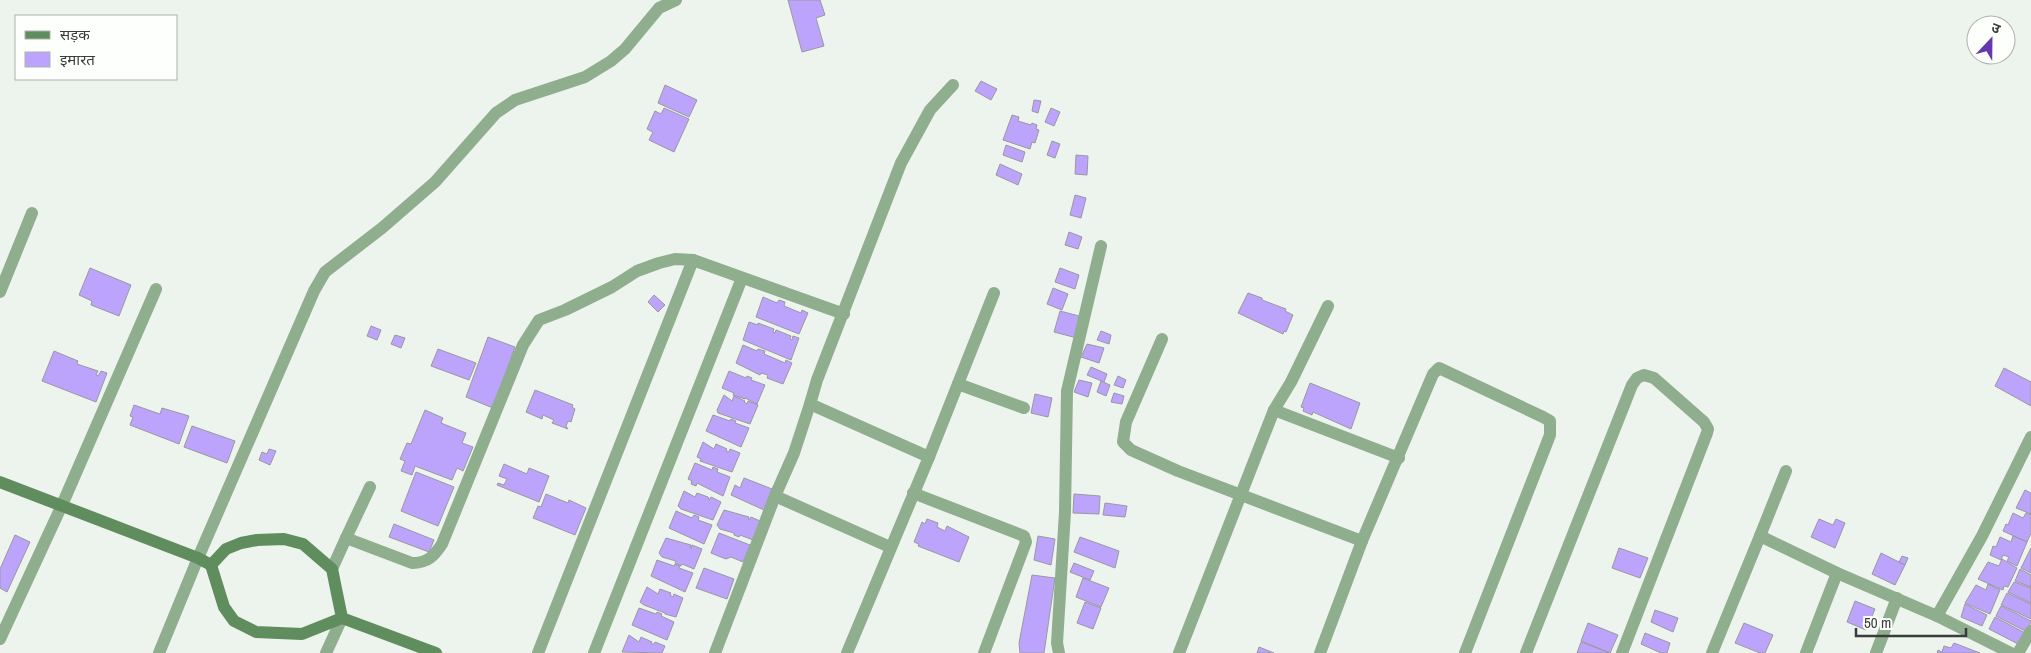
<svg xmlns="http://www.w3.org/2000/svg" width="2031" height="653" viewBox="0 0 2031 653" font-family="'Archivo Narrow','Noto Sans Devanagari',sans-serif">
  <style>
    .building { fill: #bca4fd; stroke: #9a989f }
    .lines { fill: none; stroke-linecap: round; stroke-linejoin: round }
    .street { stroke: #8fae8e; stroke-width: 12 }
    .secondary { stroke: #5f8d5e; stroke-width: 12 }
  </style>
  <rect width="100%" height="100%" fill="#edf3ed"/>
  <g class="building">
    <polygon points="788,0 820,0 825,15 816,18 824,46 802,52"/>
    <polygon points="981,81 997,89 991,100 975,91"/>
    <polygon points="665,85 697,100 689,117 658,103"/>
    <polygon points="1034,100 1041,101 1038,113 1032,111"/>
    <polygon points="664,108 689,119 674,152 649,140 653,132 647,129 655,111 661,114"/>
    <polygon points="1051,108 1060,112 1054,126 1045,122"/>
    <polygon points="1012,115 1019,117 1018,121 1031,125 1032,123 1037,125 1036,129 1039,130 1035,143 1032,142 1030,149 1003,140"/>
    <polygon points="1052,141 1060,144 1055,158 1047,155"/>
    <polygon points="1006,145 1025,152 1022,162 1003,155"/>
    <polygon points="1076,155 1088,156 1087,175 1075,174"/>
    <polygon points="1000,164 1022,174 1018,185 996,175"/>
    <polygon points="1075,195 1086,198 1081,218 1070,215"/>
    <polygon points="1069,232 1082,237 1078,249 1065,245"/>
    <polygon points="90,268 131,285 119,316 91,305 92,301 79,295"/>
    <polygon points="1060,268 1079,275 1075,289 1055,282"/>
    <polygon points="1053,288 1068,294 1062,310 1047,304"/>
    <polygon points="1248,293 1262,298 1262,300 1286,309 1285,311 1293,315 1286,332 1284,331 1283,334 1238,313"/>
    <polygon points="654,295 665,305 658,312 648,302"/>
    <polygon points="763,297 777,303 779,300 785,302 784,306 801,313 802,310 808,313 799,334 756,317"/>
    <polygon points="1060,311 1083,317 1077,338 1054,332"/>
    <polygon points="749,322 758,325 758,323 774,329 773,332 775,333 776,330 791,336 790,339 792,340 793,336 799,338 791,360 743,340"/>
    <polygon points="371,326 381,330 377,340 367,336"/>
    <polygon points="1101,331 1111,335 1109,344 1097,340"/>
    <polygon points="395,335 405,338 401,348 391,344"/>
    <polygon points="488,337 515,347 493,408 466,397"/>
    <polygon points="1087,344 1104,348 1099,363 1081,357"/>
    <polygon points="743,345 757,351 758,349 765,351 764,354 785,363 786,360 792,363 783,384 767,378 768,375 761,373 760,375 736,363"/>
    <polygon points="438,349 476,363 469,380 431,366"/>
    <polygon points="54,351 78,361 77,364 98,371 96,375 98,376 101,371 107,373 96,402 42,381"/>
    <polygon points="1091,367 1107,374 1104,382 1087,375"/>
    <polygon points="2004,368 2031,382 2031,406 1995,386"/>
    <polygon points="729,371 746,378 747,376 752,378 751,380 765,385 757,404 745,398 745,399 733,395 734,393 722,388"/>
    <polygon points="1118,376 1126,380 1123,388 1114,385"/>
    <polygon points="1079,380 1092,383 1088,397 1074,392"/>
    <polygon points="1101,381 1110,385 1106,396 1097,392"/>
    <polygon points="1310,383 1360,403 1351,429 1313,412 1312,415 1303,411 1304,408 1301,407"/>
    <polygon points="535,390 573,405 572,407 575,409 571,422 568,421 566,426 568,429 552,423 554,420 543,415 542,419 526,412"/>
    <polygon points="1114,393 1124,396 1122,404 1111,402"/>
    <polygon points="1035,394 1052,398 1048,417 1031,413"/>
    <polygon points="724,395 732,401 734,396 745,401 744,402 747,404 748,401 758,405 750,424 718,413 717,410"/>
    <polygon points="134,405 160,414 162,408 189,416 179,444 130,425 133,417 130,416"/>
    <polygon points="425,410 443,418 441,423 466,433 462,443 473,447 463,471 457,468 452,480 415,466 412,475 401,471 405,461 400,459 407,443 411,444"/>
    <polygon points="713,415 730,421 731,419 736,421 735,423 749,428 741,447 706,431"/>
    <polygon points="192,426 235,441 227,463 184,447"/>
    <polygon points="703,442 714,449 716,444 727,449 726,451 729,452 730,449 740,453 732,472 700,461 701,459 697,457"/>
    <polygon points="269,449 276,451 270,465 259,460 262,452 267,454"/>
    <polygon points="695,463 712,470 713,467 718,469 717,472 730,477 723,496 697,483 696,486 691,484 692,481 688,479"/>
    <polygon points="504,464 527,474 529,468 549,476 539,502 497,485 498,483 504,485 507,479 499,476"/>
    <polygon points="416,472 454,487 438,526 401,511"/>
    <polygon points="744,478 772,489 764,510 731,495 735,485 740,488"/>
    <polygon points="2025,490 2031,493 2031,514 2016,508"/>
    <polygon points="684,491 695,497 697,493 708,497 709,500 711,497 721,502 713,520 681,509 678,506"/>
    <polygon points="546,494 568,503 569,500 586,508 575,535 533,518 538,506 541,507"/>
    <polygon points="1074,494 1100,496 1099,514 1073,513"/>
    <polygon points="1105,503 1127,506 1125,517 1103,515"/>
    <polygon points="724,510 749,517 748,519 749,520 751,517 760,521 753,540 740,535 739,537 734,535 734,533 720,529 717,525"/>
    <polygon points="676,511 692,518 694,515 699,517 698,520 712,525 704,544 669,528"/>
    <polygon points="2013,513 2023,518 2026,513 2031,515 2031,533 2027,542 2003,531 2006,524 2008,525"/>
    <polygon points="927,519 938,523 937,527 945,531 947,526 969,537 959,562 918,546 919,544 914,542 922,522 925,524"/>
    <polygon points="1819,519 1833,525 1836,519 1845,523 1835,548 1811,537"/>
    <polygon points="394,524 434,540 429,552 389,537"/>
    <polygon points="719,533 750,545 743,562 731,557 726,559 711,553"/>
    <polygon points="15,535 30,542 7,592 0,588 0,569"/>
    <polygon points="1038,536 1055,539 1051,565 1034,560"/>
    <polygon points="2013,536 2027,542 2017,566 2007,561 2009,557 2003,555 2001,560 1990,555 1993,546 1996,547 2000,537 2011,542"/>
    <polygon points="1080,537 1119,551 1115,568 1074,552"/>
    <polygon points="666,538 691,545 690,548 691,549 692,545 702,549 694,569 682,564 681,566 675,563 676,561 662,557 659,553"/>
    <polygon points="1619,548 1648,558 1640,578 1612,568"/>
    <polygon points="2031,548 2031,573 2021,568"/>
    <polygon points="1881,553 1905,565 1895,585 1872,574"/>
    <polygon points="1902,556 1908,558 1905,565 1899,562"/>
    <polygon points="2002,559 2017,568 2008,587 2004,586 2003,590 1978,579 1988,562 1999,566"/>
    <polygon points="657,560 674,566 675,564 680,566 679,568 693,573 685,592 651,576"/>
    <polygon points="1074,563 1094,571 1090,580 1070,572"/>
    <polygon points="704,568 734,579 727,599 696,588"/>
    <polygon points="2020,569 2031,575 2031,587 2015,581"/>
    <polygon points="1032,575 1055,578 1044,653 1020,653 1019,643"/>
    <polygon points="1083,578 1109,588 1101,607 1076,597"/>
    <polygon points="2014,582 2031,588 2031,603 2008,592"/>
    <polygon points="1988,584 2000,590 1990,614 1965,603 1976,585 1986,590"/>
    <polygon points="647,587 658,594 660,589 671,593 670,595 673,597 674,594 683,598 676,617 665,614 665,613 644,605 640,602"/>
    <polygon points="2007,593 2031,604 2031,619 2001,605"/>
    <polygon points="1855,601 1875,609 1866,630 1847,622"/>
    <polygon points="1085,602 1101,608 1093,629 1077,623"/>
    <polygon points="1965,604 1987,615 1982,626 1961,617"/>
    <polygon points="2001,606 2031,621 2027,632 1996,616"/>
    <polygon points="639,608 656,614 657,612 662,614 661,616 674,622 667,640 632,625"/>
    <polygon points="1655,610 1678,618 1673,632 1651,622"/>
    <polygon points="1995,617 2027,634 2020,645 1989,629"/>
    <polygon points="1588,623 1618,635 1610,653 1581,641"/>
    <polygon points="1744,623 1773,635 1765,653 1760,653 1735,643"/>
    <polygon points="1645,633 1670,643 1667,653 1661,653 1641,644"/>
    <polygon points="629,635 639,642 641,637 652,642 651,644 654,644 655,642 665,646 662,653 622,652"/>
    <polygon points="1581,642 1610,653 1577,653"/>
    <polygon points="1954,643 1980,653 1937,653 1938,650 1942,652 1944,646 1951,648"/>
    <polygon points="1259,647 1274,653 1257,653"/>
  </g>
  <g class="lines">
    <g class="street">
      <polyline points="0,292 32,213"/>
      <polyline points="1162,339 1126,422 1123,442 1131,450 1178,471 1362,541"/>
      <polyline points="958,384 1024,408"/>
      <polyline points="810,404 794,453 775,496 890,547"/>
      <polyline points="1274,410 1291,382 1328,306"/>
      <polyline points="929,457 810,404 817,380 901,163 930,110 953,85"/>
      <polyline points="913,493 1024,536 1026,542 984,653"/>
      <polyline points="1760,536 1786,471"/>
      <polyline points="346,538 370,487"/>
      <path d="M332 569 346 538 412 563C428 563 434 556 442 544L523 345 539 320 565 310 612 287 637 271 659 263 675 259 693 260 844 314"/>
      <polyline points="1937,616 2011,653"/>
      <polyline points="0,639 62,505 156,289"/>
      <polyline points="159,653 198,558 314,291 325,272 382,228 435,182 496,113 515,100 585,77 611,61 625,49 659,8 676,0"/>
      <polyline points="326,653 342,618"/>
      <polyline points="538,653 693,260"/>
      <polyline points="594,653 742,278"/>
      <polyline points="715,653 775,496"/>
      <polyline points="847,653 929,457 994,293"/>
      <polyline points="1059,653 1057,643 1065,512 1067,391 1101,246"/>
      <polyline points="1179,653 1274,410 1399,458"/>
      <polyline points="1320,653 1362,541 1433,374 1439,368 1543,417 1550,421 1550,435 1465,653"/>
      <polyline points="1526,653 1632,385 1637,378 1644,375 1654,378 1704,422 1708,429 1707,433 1622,653"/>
      <polyline points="1712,653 1760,536 1837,573 1937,616 1982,536 2031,437"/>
      <polyline points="1806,653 1837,573"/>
      <polyline points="1876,653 1897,598"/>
      <polyline points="2018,653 2031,631"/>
    </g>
    <g class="secondary">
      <polyline points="0,482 198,558 211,565 224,607 234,621 256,632 302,634 342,618 436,653"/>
      <polyline points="211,565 226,549 241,543 257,540 284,539 303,544 332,569 342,618"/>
    </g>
  </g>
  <rect x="15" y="15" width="162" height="65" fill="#fdfffd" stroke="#afb1af"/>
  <rect x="25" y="31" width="25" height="8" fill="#5f8d5e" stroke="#afb1af"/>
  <text x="60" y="40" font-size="15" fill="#3a3c3a">सड़क</text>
  <rect x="25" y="52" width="25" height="15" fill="#bca4fd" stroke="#afb1af"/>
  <text x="60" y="65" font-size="15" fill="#3a3c3a">इमारत</text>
  <g transform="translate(1991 40) rotate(22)"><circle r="24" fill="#fdfffd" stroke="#afb1af"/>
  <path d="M0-4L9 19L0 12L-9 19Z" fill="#6538b0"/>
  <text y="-8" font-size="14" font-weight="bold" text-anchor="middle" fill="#3a3c3a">उ</text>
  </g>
  <path d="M1856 628v8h110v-8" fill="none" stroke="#3a3c3a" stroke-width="2.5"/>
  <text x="1864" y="628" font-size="15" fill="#3a3c3a" stroke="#fdfffd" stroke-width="4" paint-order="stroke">50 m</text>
</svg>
